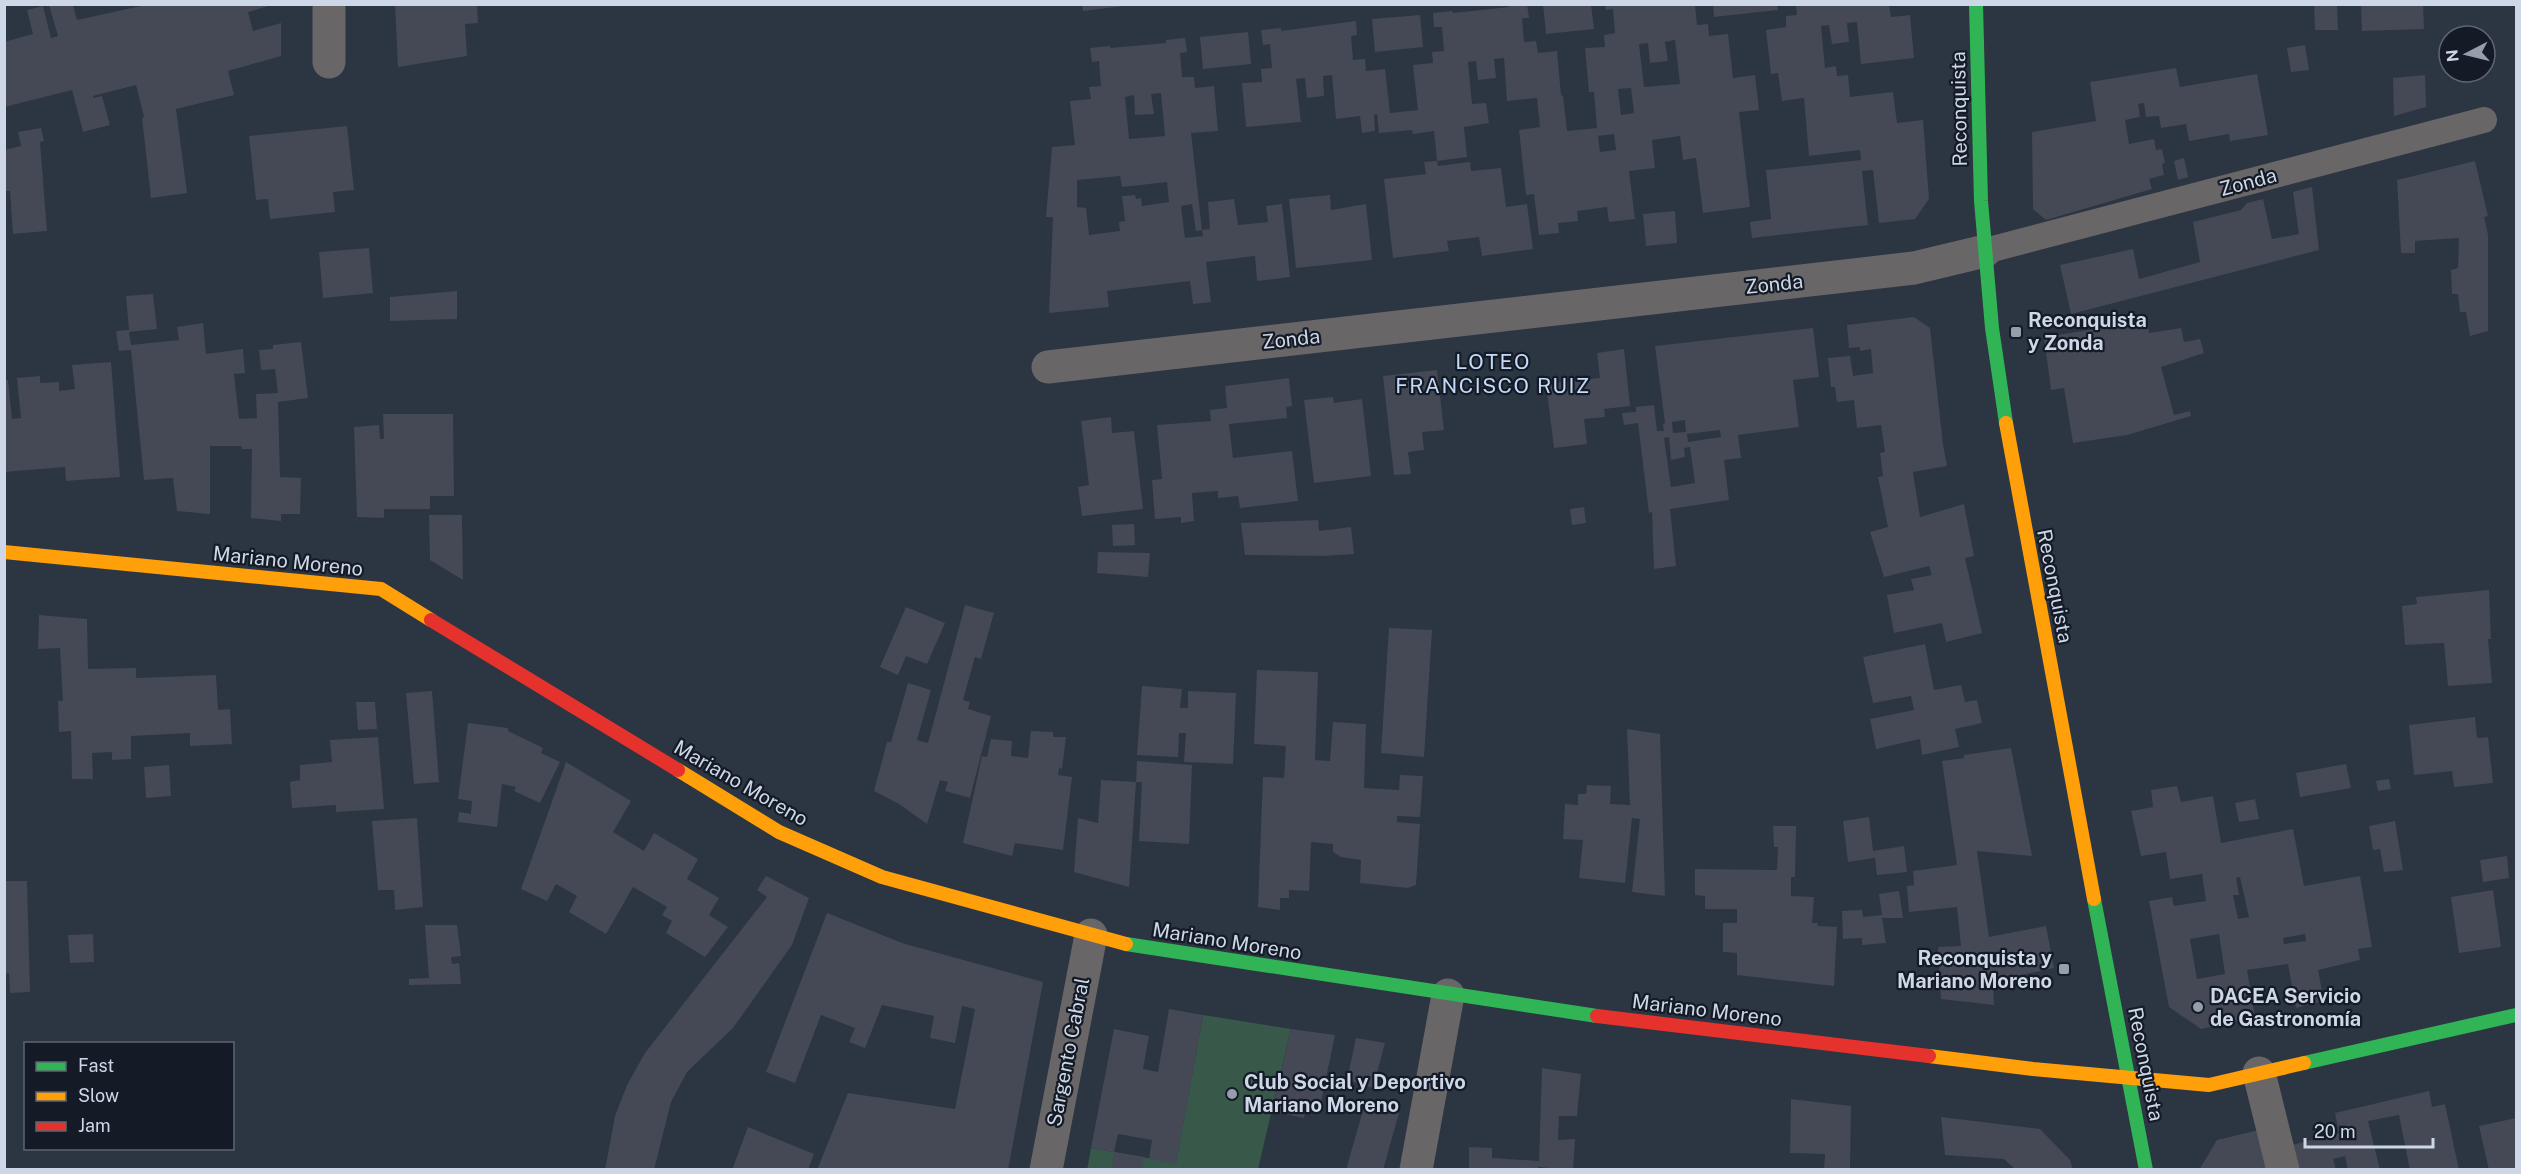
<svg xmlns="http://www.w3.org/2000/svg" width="2521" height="1174" viewBox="0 0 2521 1174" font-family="'Public Sans',sans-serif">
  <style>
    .green { fill: #38594a }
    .building { fill: #454855; fill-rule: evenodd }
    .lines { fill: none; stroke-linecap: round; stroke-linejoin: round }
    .lane { stroke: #696668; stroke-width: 26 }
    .street { stroke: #696668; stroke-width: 33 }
    .fast { stroke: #30b455; stroke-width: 14 }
    .slow { stroke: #ff9f0a; stroke-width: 14 }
    .jam { stroke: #e5322d; stroke-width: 14 }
    .poi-dot { fill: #959ead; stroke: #141b26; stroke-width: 2 }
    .labels { text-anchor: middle; stroke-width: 4.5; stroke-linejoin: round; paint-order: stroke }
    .street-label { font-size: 20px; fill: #cdd7e7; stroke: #141b26 }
    .poi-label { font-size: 20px; font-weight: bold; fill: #cdd7e7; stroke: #141b26; text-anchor: start }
    .neighbourhood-label { font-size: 21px; letter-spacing: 1.5px; fill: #c4d8f7; stroke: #141b26 }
  </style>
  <rect width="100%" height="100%" fill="#2c3542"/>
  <polygon class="green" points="1203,1015 1291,1029 1258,1169 1087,1170 1091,1148 1176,1163"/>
  <g class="building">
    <polygon points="150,4 275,4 248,12 253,31 281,23 281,56 228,71 234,95 176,109 187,193 151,198 142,118 144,117 136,85 93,96 93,98 102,96 110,125 83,132 72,90 4,107 4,42 33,34 27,10 43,6 51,38 58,36 49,5 73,5 77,20"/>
    <polygon points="395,4 477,4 478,23 465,24 467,56 398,67"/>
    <polygon points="1082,4 1124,4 1124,6 1083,11"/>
    <path d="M1513 4H1527L1529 18H1522L1524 42 1536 41 1538 53 1557 51 1561 95 1563 96 1567 131 1597 128 1594 92H1589L1585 48 1605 47 1604 35 1615 33 1613 9 1606 10 1605 4H1695L1697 25 1708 24 1709 36 1728 34 1733 78 1755 75 1759 110 1739 112 1750 207 1703 213 1696 158 1683 160 1680 136 1652 140 1655 168 1629 171 1635 219 1609 222 1607 207 1577 211 1578 221 1558 223 1559 233 1539 235 1534 194 1526 195 1519 130 1540 127 1537 98 1507 101 1504 58 1494 59 1496 78 1478 80 1476 61 1468 62 1472 104 1486 103 1489 123 1464 127 1467 157 1437 161 1438 166 1470 162 1471 171 1501 168 1506 207 1527 204 1533 249 1482 256 1479 237 1447 241 1449 251 1393 258 1384 179 1426 174 1424 162 1437 161 1434 131 1413 134 1412 130 1379 133 1377 114 1374 115 1375 131 1362 133 1360 116 1336 119 1332 75 1323 76 1324 96 1307 98 1305 78 1296 79 1301 122 1246 127 1242 83 1262 82 1261 69 1272 68 1270 44 1263 45 1261 30 1281 28V31L1356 21 1357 35 1351 36 1353 60 1365 59 1366 71 1385 69 1390 113 1418 110 1413 65 1433 63 1432 52 1444 51 1442 27H1434L1433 13 1452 11 1453 13 1509 7 1508 5ZM1675 40 1680 84 1644 87 1639 44 1648 43 1650 63 1668 61 1665 42ZM1631 88 1634 113 1621 115 1618 89ZM1614 134 1616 150 1600 152 1598 136Z"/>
    <polygon points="1543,4 1591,4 1594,29 1546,34"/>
    <polygon points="1713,4 1777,4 1778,10 1714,17"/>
    <polygon points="1796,4 1889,5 1891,17 1910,15 1914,58 1861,64 1857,22 1847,23 1849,42 1832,44 1829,25 1821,26 1825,68 1836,66 1837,76 1848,75 1850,97 1893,92 1897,123 1923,120 1929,199 1915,219 1879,223 1873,170 1862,171 1868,225 1752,238 1750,222 1771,219 1766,170 1861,160 1860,150 1809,156 1804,98 1782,101 1778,73 1771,74 1766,30 1786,27 1786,16 1797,15"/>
    <polygon points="2361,4 2423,4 2424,29 2362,31"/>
    <polygon points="2314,5 2337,5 2338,30 2315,30"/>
    <polygon points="1420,15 1423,47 1375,52 1372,19"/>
    <polygon points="1248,32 1251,64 1203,69 1200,37"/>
    <path d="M1185 38 1187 52 1180 53 1182 77H1194L1195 88 1214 86 1218 131 1191 133 1202 230 1196 231 1192 204 1181 206 1185 238 1203 236 1202 230 1210 229 1208 202 1234 199 1238 225 1268 222 1266 206 1282 204 1290 277 1257 281 1255 256 1206 262 1211 302 1193 304 1190 281 1107 291 1109 307 1049 313 1053 217H1046L1052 147 1075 145 1070 101 1091 99 1089 87 1101 86 1099 61 1092 62 1090 48 1110 46V48L1166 43V40ZM1161 93 1165 136 1129 139 1125 97 1134 95 1135 115 1154 114 1151 94ZM1120 176 1122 187 1167 182 1169 202 1142 206 1141 198 1136 199 1135 195 1122 196 1125 221 1119 222 1120 231 1089 235 1086 208 1077 207V180Z"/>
    <polygon points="2305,45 2309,70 2291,72 2287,48"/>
    <polygon points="2176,68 2180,87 2257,74 2268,135 2230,141 2229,134 2189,141 2186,124 2161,128 2159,116 2146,117 2144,103 2138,104 2140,117 2125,120 2129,144 2154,139 2156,150 2162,149 2165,163 2162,164 2164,175 2149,179 2152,189 2046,220 2033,209 2032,132 2096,121 2090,82"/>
    <polygon points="2425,75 2426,107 2394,116 2393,78"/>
    <polygon points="347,126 354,190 333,192 335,212 270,219 268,199 256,200 249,136"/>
    <polygon points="41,128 44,141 40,142 47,231 13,234 10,191 4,191 4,150 21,146 18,132"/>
    <polygon points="2184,158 2188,177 2178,180 2174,161"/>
    <polygon points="2475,161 2488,216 2484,217 2488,235 2488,331 2470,336 2466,312 2460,312 2458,294 2452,294 2451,270 2458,268 2459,238 2415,241 2415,253 2401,253 2397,180"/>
    <polygon points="2312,187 2319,250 2071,314 2060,265 2133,249 2139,279 2200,262 2193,222 2241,210 2247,203 2263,199 2272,239 2299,234 2293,192"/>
    <polygon points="1330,195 1331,210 1366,204 1372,260 1296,268 1289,199"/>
    <polygon points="1675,211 1677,243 1646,246 1643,214"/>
    <polygon points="369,248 373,293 323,298 319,252"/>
    <polygon points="457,291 457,319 390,321 390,297"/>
    <polygon points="153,294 157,329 129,332 131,345 179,340 177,327 203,323 206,354 243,349 245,373 234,374 239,419 257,418 256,394 278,393 275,369 261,370 259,350 273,349 273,345 301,342 308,398 278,402 280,477 301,478 300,514 281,514 281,521 251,518 252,449 242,449 241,446 210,446 210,514 177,511 173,478 144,480 131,350 119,351 116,331 129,330 126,296"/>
    <polygon points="1914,317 1930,328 1943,444 1947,466 1913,472 1920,517 1964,504 1974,556 1965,558 1982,633 1946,642 1942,623 1894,633 1887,595 1914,590 1911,579 1932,575 1929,566 1884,577 1870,532 1888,527 1878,477 1883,476 1880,453 1885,452 1881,425 1857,428 1854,400 1837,402 1835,387 1831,387 1828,358 1850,356 1853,376 1873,373 1871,349 1860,351 1860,347 1849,348 1847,325"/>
    <polygon points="2147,321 2149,333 2181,328 2184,342 2200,339 2204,353 2161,367 2174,415 2190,411 2191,416 2127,435 2073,443 2064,388 2051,390 2044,337"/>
    <path d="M1813 328 1819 377 1793 380 1799 427 1738 435 1741 458 1724 460 1729 500 1670 509 1676 566 1654 569 1652 512 1649 513 1638 423 1624 425 1622 413 1636 412V407L1654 405 1657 431H1664L1663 424 1665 423 1655 346ZM1685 420 1686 432 1673 433 1672 422ZM1720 430 1721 437 1688 442 1687 434ZM1669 437 1671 460 1685 457 1684 448 1690 447 1695 483 1671 487 1664 438Z"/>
    <polygon points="1624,349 1630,406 1604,409 1605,417 1584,419 1587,444 1554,448 1546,384 1600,378 1597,353"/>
    <polygon points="111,362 120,477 66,481 65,467 4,472 4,380 8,380 12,419 21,418 17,378 40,376 40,383 59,382 59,391 75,389 72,365"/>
    <polygon points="1437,370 1444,430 1422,432 1424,450 1408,452 1411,474 1394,475 1383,376"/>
    <polygon points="1289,378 1292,406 1286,407 1287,418 1229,424 1233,458 1292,451 1298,501 1240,508 1238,496 1218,498 1218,491 1192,493 1194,521 1181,523 1181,517 1155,519 1152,480 1162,479 1157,425 1211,421 1210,410 1227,408 1225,386"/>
    <polygon points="1333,397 1334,403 1362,399 1371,476 1314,483 1304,400"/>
    <polygon points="383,414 453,414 454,496 430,496 430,509 384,509 384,518 357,517 354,427 379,425 380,439 384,439"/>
    <polygon points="1111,417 1112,433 1134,431 1143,509 1082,516 1078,487 1089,485 1081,421"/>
    <polygon points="1584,507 1586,523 1572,525 1570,509"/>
    <polygon points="429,515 462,515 463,580 430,560"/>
    <polygon points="1318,520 1319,531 1351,527 1354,554 1323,556 1245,555 1241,523"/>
    <polygon points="1134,524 1135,545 1113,546 1112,525"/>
    <polygon points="1098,552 1150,553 1148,577 1097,573"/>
    <polygon points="2489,590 2491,639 2488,639 2492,683 2448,686 2444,643 2405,645 2402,606 2417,604 2416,597"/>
    <polygon points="965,605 994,613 981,659 975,657 963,700 970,702 968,709 991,716 970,798 945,791 948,782 940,780 927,824 899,804 874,791 887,742 891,742 908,683 931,690 917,740 928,743"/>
    <polygon points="906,607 945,623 927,664 906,656 898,675 880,667"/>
    <polygon points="39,615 87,619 88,669 136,668 136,678 216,675 218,710 230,709 232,744 190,746 190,733 131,736 131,759 112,760 112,752 92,753 93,779 72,779 71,731 59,732 58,701 63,701 60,648 38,649"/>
    <polygon points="1389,628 1432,630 1424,757 1381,753"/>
    <polygon points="1925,644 1934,690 1961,685 1965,702 1977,700 1982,723 1955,729 1959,747 1922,755 1920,739 1876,749 1870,719 1914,710 1911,696 1873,703 1863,657"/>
    <polygon points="1257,670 1318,672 1315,760 1330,761 1333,722 1366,724 1364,788 1399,790 1400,775 1423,776 1420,817 1397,816 1397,822 1420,824 1416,885 1408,888 1360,883 1361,860 1341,857 1333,852 1333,844 1311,842 1309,891 1289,890 1289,898 1280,898 1280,910 1258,907 1263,777 1284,778 1286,746 1254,744"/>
    <polygon points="1142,686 1182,689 1180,708 1188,708 1188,691 1236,693 1233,764 1184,762 1186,733 1179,733 1178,757 1137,755"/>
    <polygon points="432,691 439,782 414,784 406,693"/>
    <polygon points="356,702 375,702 377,729 358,730"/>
    <polygon points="2475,717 2477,738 2488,737 2493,783 2454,787 2452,771 2414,775 2409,725"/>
    <polygon points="468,723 508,728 508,731 543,748 541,753 560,762 540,803 514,791 516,787 502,784 497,827 458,822 459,812 471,814 471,812 472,801 458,799"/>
    <polygon points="1627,729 1660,734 1665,896 1632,892 1640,819 1632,818 1625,883 1579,878 1583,840 1563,839 1565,804 1578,805 1578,794 1586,794 1587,785 1611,786 1610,804 1630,805"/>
    <polygon points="1031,731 1053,732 1053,737 1066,737 1062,769 1059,768 1058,775 1072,777 1063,850 1015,843 1012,856 963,843 982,756 987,757 991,739 1012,741 1011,756 1028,758"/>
    <polygon points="378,737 384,809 336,812 336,805 292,808 290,782 300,780 300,765 332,762 330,740"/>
    <polygon points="2011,748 2032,856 1977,851 1989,937 2046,926 2054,968 1993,981 1994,1005 1941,999 1938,947 1961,946 1957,907 1909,912 1907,886 1914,885 1913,871 1957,865 1942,761 1964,758 1964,755"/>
    <polygon points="1137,761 1192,765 1189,844 1139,841 1142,782 1136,782"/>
    <polygon points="566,762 631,801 613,832 644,851 654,833 698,859 687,879 719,898 709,915 728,927 705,957 666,933 672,921 662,915 667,907 633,887 606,934 569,912 577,896 556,884 547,901 521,889"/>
    <polygon points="2346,764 2351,788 2300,797 2296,773"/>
    <polygon points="169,765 171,796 146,798 144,767"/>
    <polygon points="2389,779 2391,789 2378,791 2376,781"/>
    <polygon points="1101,780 1136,782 1129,887 1074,872 1078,818 1098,823"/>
    <path d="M2177 786 2181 802 2213 796 2221 843 2293 829 2304 886 2360 876 2372 947 2358 949 2360 960 2318 970 2324 1001 2296 1008 2288 964 2247 970 2255 1017 2201 1029 2169 1007 2149 901 2172 897 2174 906 2206 901 2202 874 2170 879 2166 852 2141 856 2131 811 2153 807 2151 790ZM2240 877 2249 917 2238 919 2233 895H2239L2236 878ZM2219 934 2225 974 2197 979 2190 939ZM2305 934 2306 941 2284 944 2283 938Z"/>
    <polygon points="2255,799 2259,819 2239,822 2235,803"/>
    <polygon points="1869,817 1873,851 1904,846 1907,872 1877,875 1875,858 1848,862 1843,821"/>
    <polygon points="417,818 423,907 395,910 394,890 378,890 372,821"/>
    <polygon points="2395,821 2403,870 2384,872 2380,849 2373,850 2369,826"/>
    <polygon points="1773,826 1796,826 1795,877 1791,877 1791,896 1814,897 1812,923 1818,923 1817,926 1837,927 1834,986 1737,975 1737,953 1723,952 1723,923 1737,923 1737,909 1705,909 1705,896 1695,895 1695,869 1777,870 1778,847 1774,847"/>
    <polygon points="2507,856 2509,878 2483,882 2480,860"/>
    <polygon points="766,876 809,898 792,945 733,1028 687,1072 671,1102 654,1170 605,1170 615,1116 627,1085 645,1053 767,897 757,890"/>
    <polygon points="4,881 27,881 30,992 10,993 9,973 4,974"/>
    <polygon points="2493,890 2501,947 2459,953 2451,897"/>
    <polygon points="1899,891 1903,918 1882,918 1886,943 1862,945 1862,938 1843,939 1842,911 1862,910 1863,917 1882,915 1879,894"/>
    <polygon points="827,913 902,943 1043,982 1008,1170 817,1170 848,1093 955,1109 975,1009 962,1006 955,1043 930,1038 934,1016 882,1005 865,1048 849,1042 855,1028 821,1015 795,1083 766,1072"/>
    <polygon points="425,925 457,925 461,956 451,957 452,964 459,963 461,984 409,985 409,979 429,978"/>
    <polygon points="93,934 94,962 70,963 68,935"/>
    <polygon points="1169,1009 1203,1015 1176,1164 1149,1159 1152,1140 1118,1134 1114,1152 1144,1157 1142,1170 1111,1170 1114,1152 1091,1148 1114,1029 1149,1036 1143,1069 1158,1072"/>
    <polygon points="1291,1029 1335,1035 1320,1107 1306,1104 1304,1118 1272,1111"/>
    <polygon points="1356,1038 1385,1043 1373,1088 1347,1080"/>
    <polygon points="1542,1068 1581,1074 1577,1116 1559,1116 1558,1140 1575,1139 1573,1170 1538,1167 1538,1170 1469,1170 1469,1147 1492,1148 1492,1158 1539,1161"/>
    <polygon points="2429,1091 2432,1107 2445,1104 2459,1170 2410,1170 2399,1115 2368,1121 2380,1170 2348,1170 2345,1156 2333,1159 2336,1170 2298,1170 2292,1145 2339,1133 2335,1113"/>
    <polygon points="1791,1099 1851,1106 1850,1170 1824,1170 1825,1154 1790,1153"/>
    <polygon points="1365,1103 1399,1113 1383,1170 1346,1170"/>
    <polygon points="1941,1117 2040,1129 2070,1160 2073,1170 2016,1170 2004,1159 1945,1155"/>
    <polygon points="2516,1118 2516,1170 2489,1170 2479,1126"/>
    <polygon points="748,1127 814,1154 808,1170 732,1170"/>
    <polygon points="2259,1130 2268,1170 2199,1170 2217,1140"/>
  </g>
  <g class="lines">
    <polyline class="lane" points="1985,251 2484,120"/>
    <g class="street">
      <polyline points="329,62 329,4"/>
      <polyline points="1048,367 1914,268 1985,251"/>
      <polyline points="2259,1073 2283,1170"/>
      <polyline points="1046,1170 1091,935"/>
      <polyline points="1416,1170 1448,995"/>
    </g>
    <g class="fast">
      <polyline points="1976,4 1981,201 1992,328 2006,423"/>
      <polyline points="2094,899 2146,1170"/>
      <polyline points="1126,944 1597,1016"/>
      <polyline points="2304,1063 2516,1015"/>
    </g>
    <g class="slow">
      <polyline points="2006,423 2094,899"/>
      <polyline points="4,552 381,589 431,620"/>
      <polyline points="678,770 779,832 882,877 1126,944"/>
      <polyline points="1929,1056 2033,1069 2209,1085 2304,1063"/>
    </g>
    <g class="jam">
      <polyline points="431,620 678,770"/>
      <polyline points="1597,1016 1929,1056"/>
    </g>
  </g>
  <g class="poi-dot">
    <rect x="2010" y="326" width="12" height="12" rx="3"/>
    <rect x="2058" y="963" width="12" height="12" rx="3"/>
    <circle cx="2198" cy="1007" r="6"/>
    <circle cx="1232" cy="1094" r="6"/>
  </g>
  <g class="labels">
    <g class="street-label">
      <text transform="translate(1959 109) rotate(-91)" y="7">Reconquista</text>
      <text transform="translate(2248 182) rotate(-15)" y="7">Zonda</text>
      <text transform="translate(1774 284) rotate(-6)" y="7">Zonda</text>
      <text transform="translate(1291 339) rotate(-6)" y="7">Zonda</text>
      <text transform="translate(288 561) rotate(6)" y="7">Mariano Moreno</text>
      <text transform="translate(2055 586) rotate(79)" y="7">Reconquista</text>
      <text transform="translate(741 783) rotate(30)" y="7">Mariano Moreno</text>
      <text transform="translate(1227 941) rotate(9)" y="7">Mariano Moreno</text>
      <text transform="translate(1707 1010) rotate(7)" y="7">Mariano Moreno</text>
      <text transform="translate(1068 1052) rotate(-79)" y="7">Sargento Cabral</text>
      <text transform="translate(2146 1064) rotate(79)" y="7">Reconquista</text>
    </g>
    <g class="poi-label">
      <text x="2028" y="327">Reconquista<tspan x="2028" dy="23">y Zonda</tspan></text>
      <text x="2052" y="965" text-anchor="end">Reconquista y<tspan x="2052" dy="23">Mariano Moreno</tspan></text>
      <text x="2210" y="1003">DACEA Servicio<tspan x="2210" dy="23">de Gastronomía</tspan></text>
      <text x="1244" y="1089">Club Social y Deportivo<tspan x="1244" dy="23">Mariano Moreno</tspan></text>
    </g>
    <g class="neighbourhood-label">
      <text x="1493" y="369">LOTEO<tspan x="1493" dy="24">FRANCISCO RUIZ</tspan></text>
    </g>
  </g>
  <rect width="2521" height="1174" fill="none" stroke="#cdd7e7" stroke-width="12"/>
  <rect x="24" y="1042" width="210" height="108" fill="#141b26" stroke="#5e6673" stroke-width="1.5"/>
  <rect x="36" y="1062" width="30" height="9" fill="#30b455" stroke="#5e6673" stroke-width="1.5"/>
  <text x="78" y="1072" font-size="18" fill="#cdd7e7">Fast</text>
  <rect x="36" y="1092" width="30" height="9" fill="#ff9f0a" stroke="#5e6673" stroke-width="1.5"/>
  <text x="78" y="1102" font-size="18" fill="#cdd7e7">Slow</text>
  <rect x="36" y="1122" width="30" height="9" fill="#e5322d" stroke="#5e6673" stroke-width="1.5"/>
  <text x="78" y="1132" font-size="18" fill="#cdd7e7">Jam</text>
  <g transform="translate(2467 54) rotate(263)"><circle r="28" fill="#141b26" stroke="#5e6673" stroke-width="1.5"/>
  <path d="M0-4.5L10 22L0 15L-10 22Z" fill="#959ead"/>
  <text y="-9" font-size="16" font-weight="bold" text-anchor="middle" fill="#cdd7e7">N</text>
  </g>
  <path d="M2305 1138v9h128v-9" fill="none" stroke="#cdd7e7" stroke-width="3"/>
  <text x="2314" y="1138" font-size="18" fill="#cdd7e7" stroke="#141b26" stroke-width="4.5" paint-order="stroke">20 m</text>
</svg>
